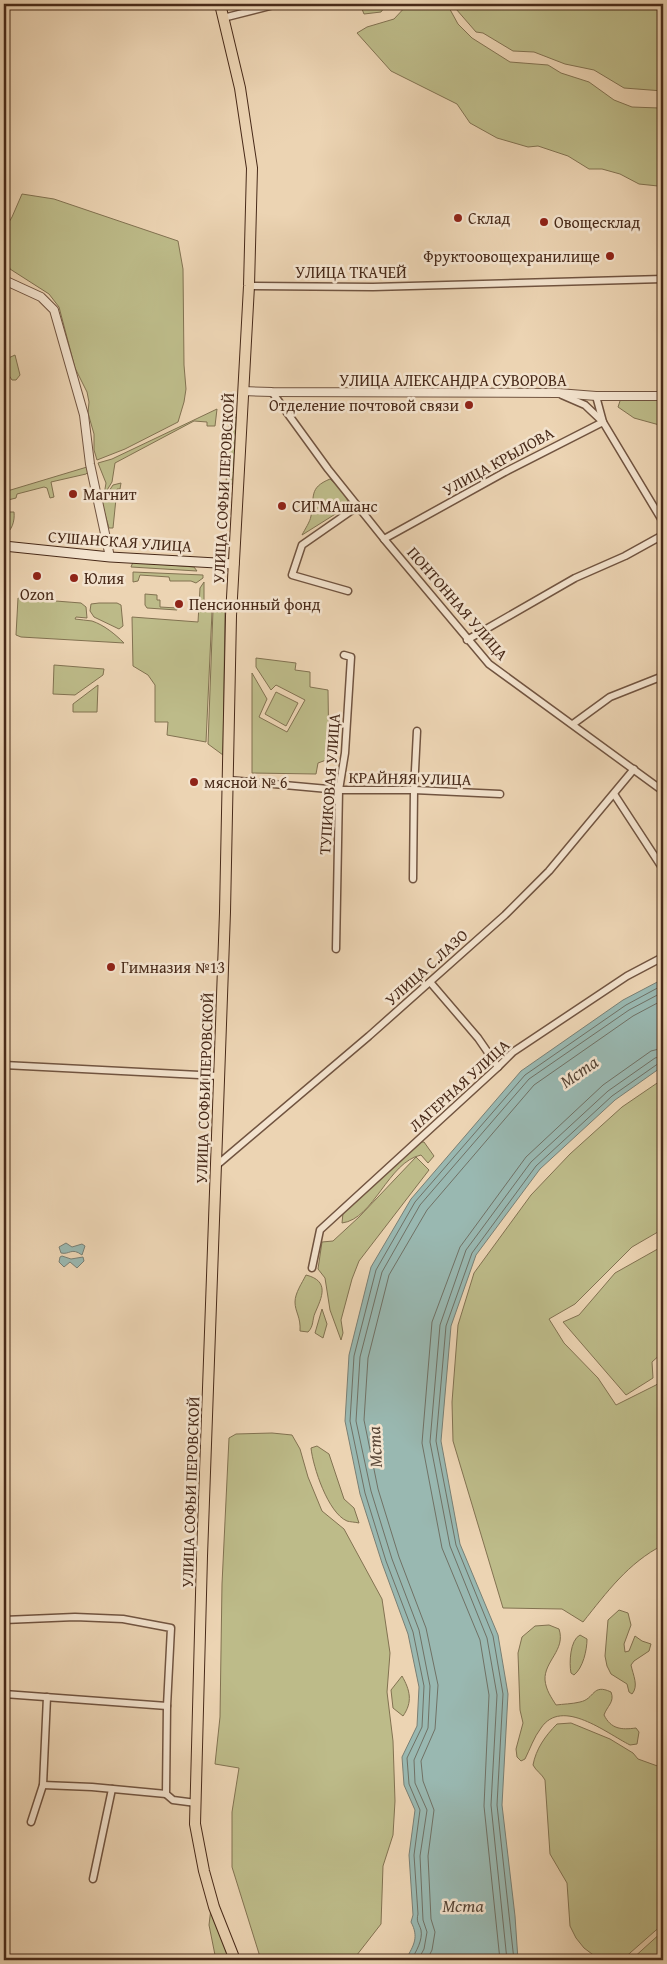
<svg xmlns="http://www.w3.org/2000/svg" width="667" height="1964" viewBox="0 0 667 1964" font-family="'Gentium Book Plus',serif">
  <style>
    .green { fill: #bdbb89; stroke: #827251 }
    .water { fill: #99b8b1; stroke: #797f74 }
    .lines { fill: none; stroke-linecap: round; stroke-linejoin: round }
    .shore { stroke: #707165; stroke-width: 1 }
    .minor-casing { stroke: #715440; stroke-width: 9 }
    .tertiary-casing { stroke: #715440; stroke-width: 10 }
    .secondary-casing { stroke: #482a19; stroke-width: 11 }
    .primary-casing { stroke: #482a19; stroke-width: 12 }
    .minor { stroke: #f3e3ce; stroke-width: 6 }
    .tertiary { stroke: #f3e3ce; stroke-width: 8 }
    .secondary { stroke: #f3e3ce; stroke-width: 9 }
    .primary { stroke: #ecd4b3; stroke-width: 10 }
    .poi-dot { fill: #8f2418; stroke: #f3e3ce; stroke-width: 2 }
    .labels { text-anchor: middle; stroke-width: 5; stroke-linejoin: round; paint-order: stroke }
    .poi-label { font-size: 16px; fill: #482a19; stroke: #f3e3ce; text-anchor: start }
    .street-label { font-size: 16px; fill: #482a19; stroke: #f3e3ce }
    .water-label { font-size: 18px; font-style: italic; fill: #584637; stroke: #f3e3ce }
  </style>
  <rect width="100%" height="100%" fill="#ecd4b3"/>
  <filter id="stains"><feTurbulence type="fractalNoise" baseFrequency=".004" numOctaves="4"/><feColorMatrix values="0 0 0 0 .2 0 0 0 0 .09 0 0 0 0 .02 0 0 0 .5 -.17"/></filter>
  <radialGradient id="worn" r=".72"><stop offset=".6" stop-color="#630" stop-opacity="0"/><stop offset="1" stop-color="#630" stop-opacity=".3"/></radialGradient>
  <g class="green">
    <polygon points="360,4 387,4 381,12 364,14"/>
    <polygon points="408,4 447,4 458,24 472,38 510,62 548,65 561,73 589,82 614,100 632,107 659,108 663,106 663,188 658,186 639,184 620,174 602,169 589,169 568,156 538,146 528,147 497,138 470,123 457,104 391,71 357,33 367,27 394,19"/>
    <polygon points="455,4 663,4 663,91 624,88 594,70 565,64 534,52 513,51 483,33 476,32 456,9"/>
    <polygon points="22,194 54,199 178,241 183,269 184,365 186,389 184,402 178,422 125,449 97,460 94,450 94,434 88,413 89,402 87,392 75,368 59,307 49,294 10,269 4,248 4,231 12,217"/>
    <polygon points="15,355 20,375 16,380 12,380 4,368 4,360"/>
    <polygon points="621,398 663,400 663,426 634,418 618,407"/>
    <polygon points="217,409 215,426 207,426 207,422 194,421 115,463 112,482 104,495 106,483 98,463 112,459"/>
    <polygon points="230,412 236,415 233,484 226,484"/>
    <polygon points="87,467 88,472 86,474 51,482 54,497 50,498 47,488 44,487 17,494 16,498 4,501 4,492"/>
    <path d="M330 479 343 492 348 501 337 513 302 535C305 529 310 522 311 516 315 497 308 488 330 479Z"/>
    <polygon points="121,483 120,489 117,489 113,528 109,528 102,504 103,500 113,485"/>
    <path d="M4 512H14C15 521 12 531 4 535Z"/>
    <polygon points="133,562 194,567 197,571 131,567"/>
    <polygon points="133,572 203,575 203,578 196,583 191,581 170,581 169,577 140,575 138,581 133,582"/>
    <polygon points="204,582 204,610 212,612 206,742 167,735 168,722 155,722 155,685 148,675 133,666 132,617 198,622 200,588"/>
    <polygon points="145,594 157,595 157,600 160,600 160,607 177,608 177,610 147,608 145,605"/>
    <path d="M18 598 81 603 86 607 87 618 76 617 75 619C81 620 86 620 92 621 104 625 115 634 124 643L21 637 16 635Z"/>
    <polygon points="99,603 117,603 121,605 123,626 119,629 94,617 90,611 91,604"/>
    <polygon points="217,604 225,608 223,755 208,744 213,610"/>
    <polygon points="256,658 296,663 295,670 310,672 310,687 328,690 329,759 318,763 316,774 252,773 252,673 267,699 259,717 287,732 305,700 276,685 271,690 256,667"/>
    <polygon points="54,665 104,669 103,675 75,695 53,694"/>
    <polygon points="98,685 97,712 73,712 73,704"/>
    <polygon points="276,692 298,703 286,726 265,714"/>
    <path d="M663 1079V1229L632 1247 575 1304 549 1319 564 1343 598 1378 616 1405 656 1385 663 1379V1545C628 1563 607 1592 583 1622L562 1609 503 1608 453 1441 452 1402 458 1325 474 1273 531 1195 570 1154 622 1107Z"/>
    <path d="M420 1142H424L434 1156 428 1163 421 1155C388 1162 374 1219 342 1223L343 1213 350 1205Z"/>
    <polygon points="416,1157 429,1170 359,1261 352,1279 341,1320 343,1333 341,1340 330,1310 325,1278 318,1269 322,1242 333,1241 359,1217"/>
    <polygon points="663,1246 663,1352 652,1362 653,1378 626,1395 563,1322 579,1315 615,1273"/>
    <path d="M306 1275C330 1281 322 1297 315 1313 312 1320 314 1326 308 1332L300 1331C301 1317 295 1312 295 1302 295 1293 302 1283 306 1275Z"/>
    <polygon points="322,1309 327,1324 323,1338 315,1333"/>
    <polygon points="272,1433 292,1435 300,1449 308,1477 322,1511 344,1529 382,1599 390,1653 387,1692 393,1741 395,1801 393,1835 383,1866 381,1924 353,1960 261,1960 232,1867 232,1812 239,1768 215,1764 220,1717 222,1584 229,1438 236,1434"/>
    <path d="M317 1446 329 1454 344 1499 354 1508 359 1523C355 1522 350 1522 347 1521 328 1513 313 1467 311 1448Z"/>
    <path d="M619 1610 628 1613 631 1625 624 1644 625 1652 629 1651 635 1636 642 1641 651 1644 649 1651 634 1661 631 1665C633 1675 639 1686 632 1694L629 1692 627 1684 611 1674 607 1666 605 1656 608 1620Z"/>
    <path d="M549 1625 559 1629C566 1650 544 1661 545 1680 546 1690 551 1697 556 1705 563 1704 572 1704 580 1702 595 1699 592 1683 611 1692 615 1702 607 1706 604 1715 611 1729 621 1730 636 1728L639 1732 637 1744 630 1745C606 1733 562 1697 541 1728 534 1737 530 1749 525 1759L521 1761 517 1757 516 1749 523 1723 520 1710 518 1653 522 1637 535 1626Z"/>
    <path d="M580 1635 587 1639C587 1650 583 1668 574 1675L571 1673C569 1663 570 1640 580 1635Z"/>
    <path d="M402 1676C410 1690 413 1702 403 1716L393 1708 391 1690Z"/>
    <path d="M571 1723 610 1739 633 1753 638 1759 663 1768V1924L622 1960H602L596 1957 584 1948 576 1938 570 1926 567 1883 550 1854 545 1780C542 1774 536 1771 533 1765 536 1749 545 1736 557 1724Z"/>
    <polygon points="211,1908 232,1960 216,1960 209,1925"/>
    <polygon points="663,1931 663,1960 630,1960 631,1960"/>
  </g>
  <g class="water">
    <path d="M663 979V1066L615 1100 540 1169 476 1255 451 1326 441 1441 460 1544 498 1635 508 1694 502 1805 515 1916 518 1960H402L406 1959C414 1945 419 1937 411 1922L413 1915 409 1855 415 1810 404 1785 402 1757 417 1726 419 1687 408 1634 382 1563 360 1494 345 1421 349 1355 371 1267 411 1199 521 1071 623 1000Z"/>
    <path d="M66 1243 72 1247 82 1244 85 1246 82 1255C71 1247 70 1255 61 1253L59 1247Z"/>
    <polygon points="62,1256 71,1259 83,1257 84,1261 77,1268 70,1262 64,1267 59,1262 60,1257"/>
  </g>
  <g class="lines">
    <g class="shore">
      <path d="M411 1960C416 1952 423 1940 421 1930 419 1923 416 1922 418 1914L414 1855 420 1810 409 1784 407 1758 422 1727 424 1686 413 1632 386 1561 365 1493 350 1421 354 1356 376 1270 415 1202 525 1075 626 1005 663 985"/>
      <polyline points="418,1960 424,1949 427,1932 423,1920 420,1856 427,1810 415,1783 414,1760 428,1728 430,1686 419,1630 392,1559 371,1491 356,1421 360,1357 382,1272 420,1205 529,1079 629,1010 663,992"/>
      <polyline points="427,1960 432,1950 435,1932 431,1919 428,1856 434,1810 423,1781 421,1761 435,1729 438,1685 426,1628 399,1557 378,1489 364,1420 368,1358 389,1275 427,1210 534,1085 633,1016 663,1000"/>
      <polyline points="500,1960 484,1806 489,1695 480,1640 442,1548 422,1443 432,1322 460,1247 526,1157 603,1085 651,1051 663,1048"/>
      <polyline points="507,1960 491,1805 497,1695 487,1638 450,1546 430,1442 440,1325 466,1250 531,1162 608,1091 655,1058 663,1056"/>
      <polyline points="514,1960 497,1805 503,1694 493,1636 456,1545 436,1441 446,1326 472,1253 536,1166 612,1096 659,1063 663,1062"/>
    </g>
    <g class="minor-casing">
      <g id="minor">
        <polyline points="223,18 278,4"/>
        <polyline points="249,286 373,287 663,279"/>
        <polyline points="272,392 328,469 384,539 489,664 663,791"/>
        <polyline points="562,395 585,405 603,422 663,522"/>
        <polyline points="384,539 505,472 603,422 596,396"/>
        <polyline points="348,591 292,575 302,545 358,506"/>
        <polyline points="467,640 575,578 625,556 663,535"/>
        <polyline points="573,724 610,697 663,676"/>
        <polyline points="229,780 339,790 414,790 500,794"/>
        <polyline points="614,794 663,869"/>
        <polyline points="413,879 414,790 417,731"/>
        <polyline points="336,949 339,790 345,753 351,657 344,655"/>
        <polyline points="430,982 478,1038 498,1067"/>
        <polyline points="4,1065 219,1076"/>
        <polyline points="217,1165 369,1036 505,915 549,871 634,769"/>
        <polyline points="312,1268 320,1230 498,1067 513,1052 627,976 663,957"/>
        <polyline points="4,1620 75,1617 123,1619 171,1628 167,1706 166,1794 173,1800 196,1803"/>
        <polyline points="4,1694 167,1706"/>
        <polyline points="43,1785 92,1787 166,1794"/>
        <polyline points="31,1822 43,1785 47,1697"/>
        <polyline points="93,1879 112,1789"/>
      </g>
    </g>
    <g class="tertiary-casing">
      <g id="tertiary">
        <polyline points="4,280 41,297 54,310 84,415 90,464 110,557"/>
        <polyline points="243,391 272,392 558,393 596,396 663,396"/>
      </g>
    </g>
    <g class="secondary-casing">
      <polyline id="secondary" points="4,546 110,557 234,564"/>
    </g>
    <g class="primary-casing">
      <polyline id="primary" points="220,4 240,88 252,168 249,286 231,616 225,912 202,1556 195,1824 204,1871 214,1907 235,1960"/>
    </g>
    <use href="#minor" class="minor"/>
    <use href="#tertiary" class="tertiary"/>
    <use href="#secondary" class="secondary"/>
    <use href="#primary" class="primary"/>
  </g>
  <g class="poi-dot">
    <circle cx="458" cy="218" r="5"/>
    <circle cx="544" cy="222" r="5"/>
    <circle cx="610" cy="256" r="5"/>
    <circle cx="469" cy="405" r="5"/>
    <circle cx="73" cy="494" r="5"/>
    <circle cx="282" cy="506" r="5"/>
    <circle cx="37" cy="576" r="5"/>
    <circle cx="74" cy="578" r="5"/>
    <circle cx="179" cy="604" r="5"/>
    <circle cx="194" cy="782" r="5"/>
    <circle cx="111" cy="967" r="5"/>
  </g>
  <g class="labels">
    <g class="poi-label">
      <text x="468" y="224">Склад</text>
      <text x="554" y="228">Овощесклад</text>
      <text x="600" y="262" text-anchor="end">Фруктоовощехранилище</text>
      <text x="459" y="411" text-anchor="end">Отделение почтовой связи</text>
      <text x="83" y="500">Магнит</text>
      <text x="292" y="512">СИГМАшанс</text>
      <text x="84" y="584">Юлия</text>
      <text x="37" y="600" text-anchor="middle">Ozon</text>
      <text x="189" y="610">Пенсионный фонд</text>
      <text x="204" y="788">мясной № 6</text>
      <text x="121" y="973">Гимназия №13</text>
    </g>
    <g class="street-label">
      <text x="351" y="278">УЛИЦА ТКАЧЕЙ</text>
      <text x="453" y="386">УЛИЦА АЛЕКСАНДРА СУВОРОВА</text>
      <text transform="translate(498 461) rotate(-29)" y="6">УЛИЦА КРЫЛОВА</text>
      <text transform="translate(223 488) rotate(-87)" y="6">УЛИЦА СОФЬИ ПЕРОВСКОЙ</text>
      <text transform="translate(120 541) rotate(4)" y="6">СУШАНСКАЯ УЛИЦА</text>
      <text transform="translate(458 603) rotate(49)" y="6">ПОНТОННАЯ УЛИЦА</text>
      <text transform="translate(410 778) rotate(1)" y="6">КРАЙНЯЯ УЛИЦА</text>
      <text transform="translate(329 784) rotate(-86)" y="6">ТУПИКОВАЯ УЛИЦА</text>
      <text transform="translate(426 967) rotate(-42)" y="6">УЛИЦА С.ЛАЗО</text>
      <text transform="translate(459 1085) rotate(-42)" y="6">ЛАГЕРНАЯ УЛИЦА</text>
      <text transform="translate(204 1088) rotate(-88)" y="6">УЛИЦА СОФЬИ ПЕРОВСКОЙ</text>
      <text transform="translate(190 1492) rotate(-88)" y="6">УЛИЦА СОФЬИ ПЕРОВСКОЙ</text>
    </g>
    <g class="water-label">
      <text transform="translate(579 1072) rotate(-35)" y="6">Мста</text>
      <text transform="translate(375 1447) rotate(-93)" y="6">Мста</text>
      <text x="463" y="1912">Мста</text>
    </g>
  </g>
  <rect width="667" height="1964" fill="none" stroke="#ecd4b3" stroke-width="20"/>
  <rect x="5" y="5" width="657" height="1954" fill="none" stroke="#482a19" stroke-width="2.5"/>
  <rect x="10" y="10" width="647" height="1944" fill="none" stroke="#482a19"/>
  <rect width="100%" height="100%" filter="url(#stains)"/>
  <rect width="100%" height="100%" fill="url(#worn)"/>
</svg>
